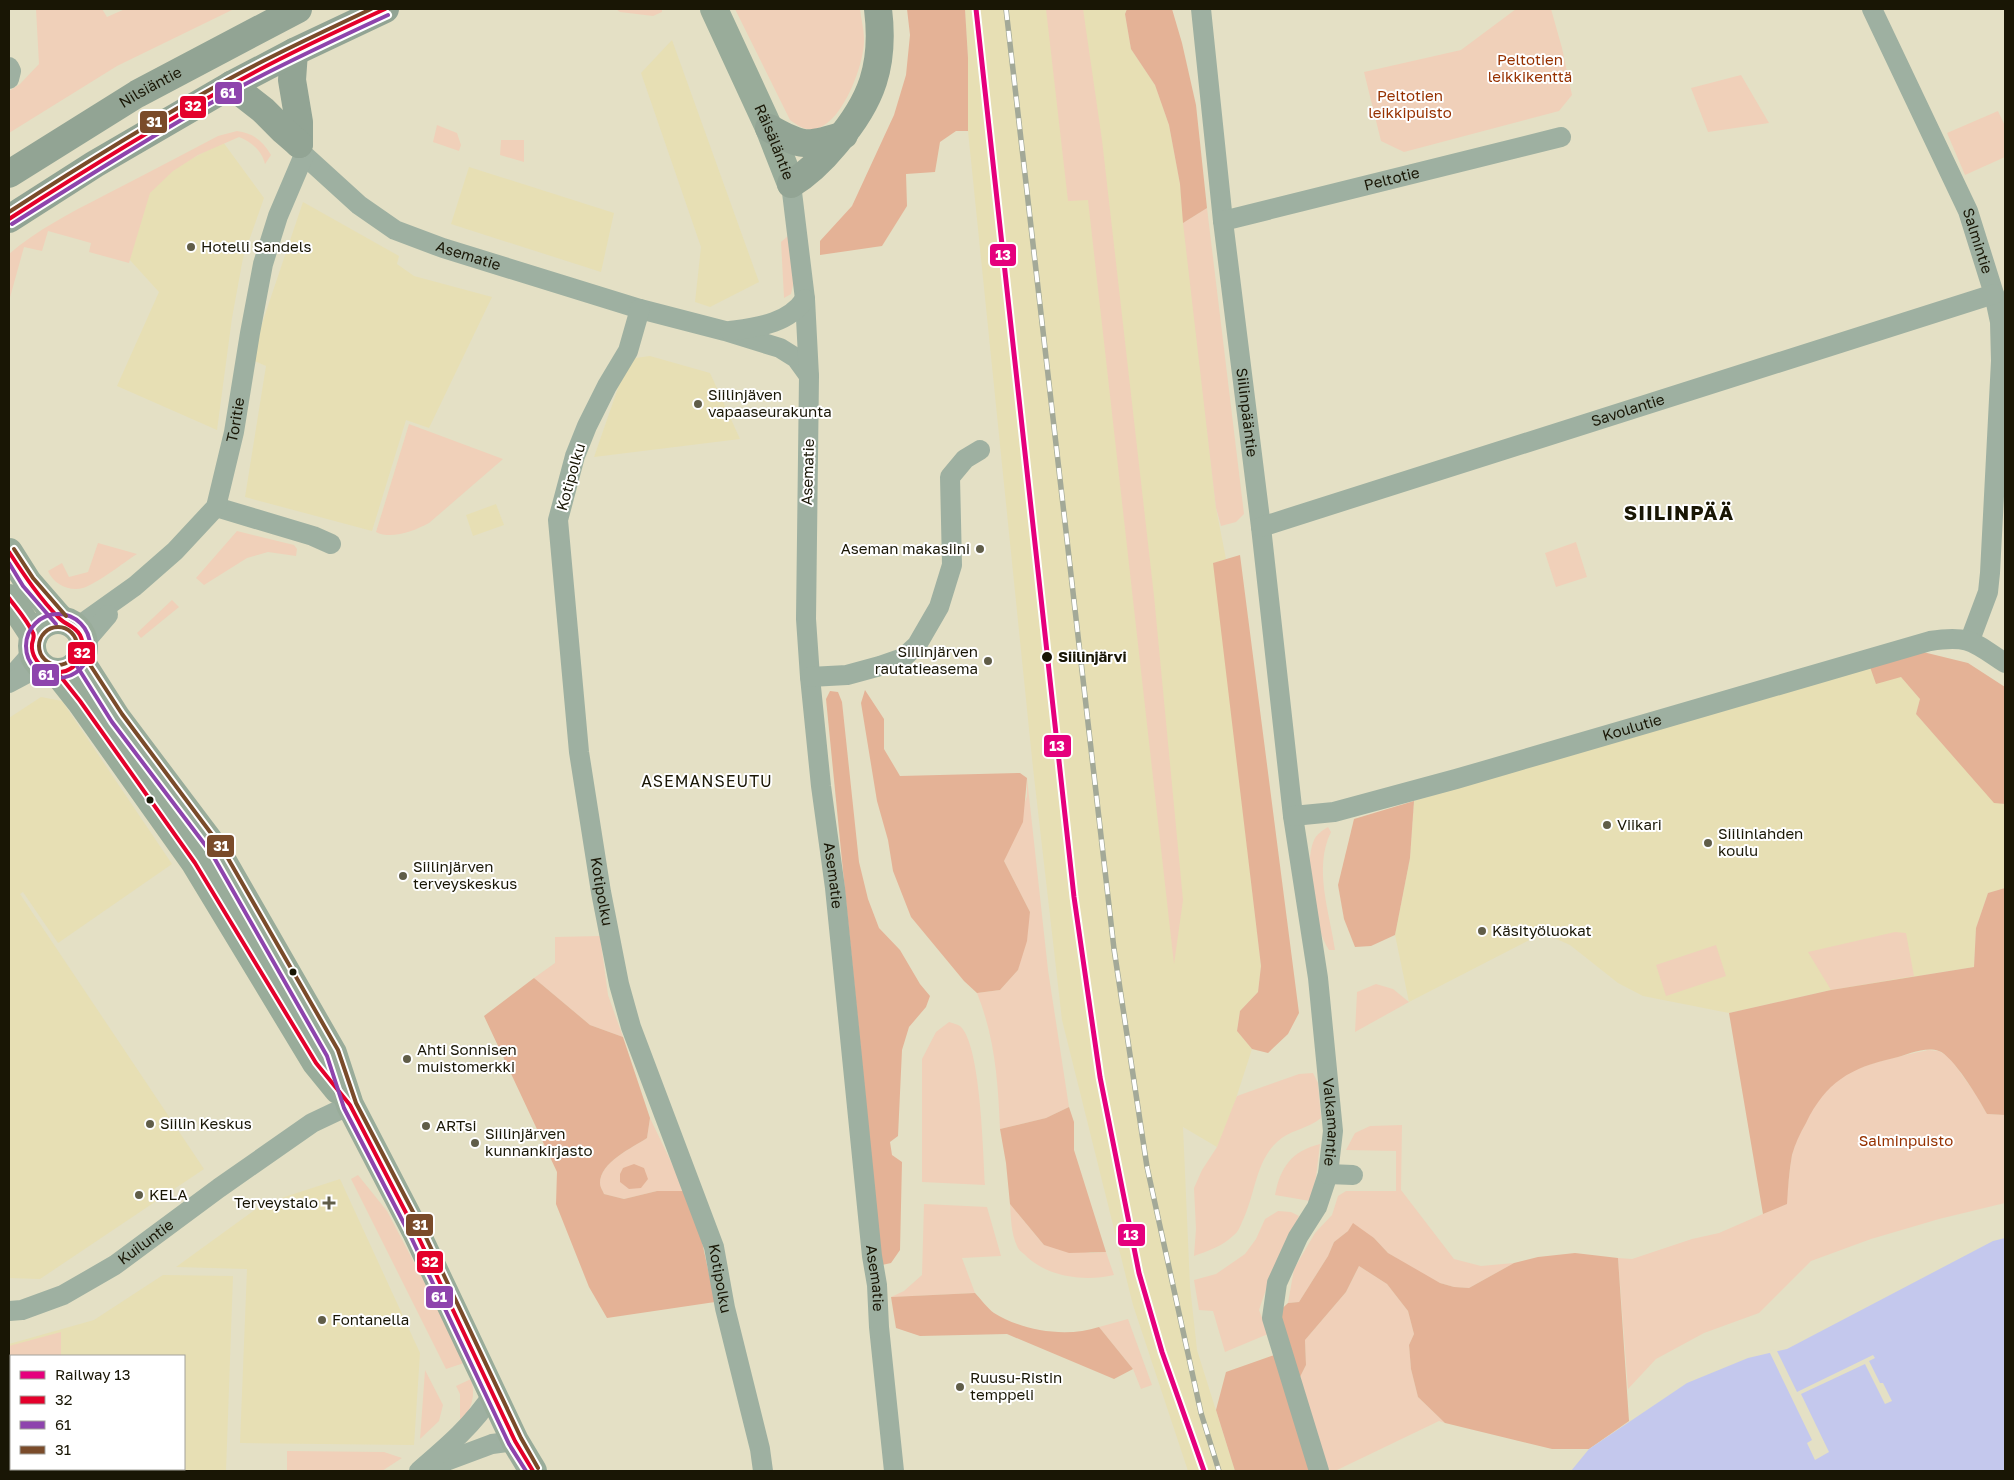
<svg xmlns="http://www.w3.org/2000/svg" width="2014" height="1480" viewBox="0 0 2014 1480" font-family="'Golos Text',sans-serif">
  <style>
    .built { fill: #e7dfb4; fill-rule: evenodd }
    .green { fill: #f0d0b9 }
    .forest { fill: #e4b296 }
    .water { fill: #c4c8ed }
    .pier { fill: #e4e0c5 }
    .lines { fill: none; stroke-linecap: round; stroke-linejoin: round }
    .street { stroke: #9eb0a1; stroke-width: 20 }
    .secondary { stroke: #99ac9a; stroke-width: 28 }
    .primary { stroke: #92a494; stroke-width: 28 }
    .rail-casing { stroke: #a3a998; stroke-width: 5.5 }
    .rail { stroke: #fff; stroke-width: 4; stroke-dasharray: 11; stroke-linecap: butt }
    .bus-1-casing { stroke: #fff; stroke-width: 8 }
    .bus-2-casing { stroke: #fff; stroke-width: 8 }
    .bus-3-casing { stroke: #fff; stroke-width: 8 }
    .bus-1 { stroke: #e4002b; stroke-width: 4 }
    .bus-2 { stroke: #8e44ad; stroke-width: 4 }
    .bus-3 { stroke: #7a4b2a; stroke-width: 4 }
    .rail-1-casing { stroke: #fff; stroke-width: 9 }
    .rail-1 { stroke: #e5007d; stroke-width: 5 }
    .poi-dot { fill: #605d48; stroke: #fff; stroke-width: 2 }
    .stop-dot { fill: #191605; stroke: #fff; stroke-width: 2 }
    .labels { text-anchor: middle; stroke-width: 4; stroke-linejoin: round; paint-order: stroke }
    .park-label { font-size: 15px; fill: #963100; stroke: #fff }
    .street-label { font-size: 15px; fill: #191605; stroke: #fff }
    .poi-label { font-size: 15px; fill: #191605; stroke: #fff; text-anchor: start }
    .stop-label { font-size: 15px; font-weight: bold; fill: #191605; stroke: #fff; text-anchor: start }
    .neighbourhood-label { font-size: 16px; letter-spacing: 1px; fill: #191605; stroke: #fff }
    .district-label { font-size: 20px; font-weight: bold; letter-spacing: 1px; fill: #191605; stroke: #fff }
    .line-badge { stroke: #fff; stroke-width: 2 }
    .badge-label { font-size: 14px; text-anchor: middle; font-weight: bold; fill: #fff }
  </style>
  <rect width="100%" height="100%" fill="#e4e0c5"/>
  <g class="built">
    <polygon points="965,9 1127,9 1125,14 1131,49 1155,85 1169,125 1180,184 1216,508 1226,559 1214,563 1261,966 1258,992 1240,1011 1237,1031 1252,1049 1228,1123 1217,1147 1183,1127 1190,1286 1197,1350 1235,1471 1188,1471 1133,1305 1062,1020 1033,768 968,131 968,58"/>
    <polygon points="672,40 759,282 710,307 695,302 701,247 641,73"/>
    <polygon points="223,142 264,198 243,258 232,318 217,430 117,386 159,292 109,237 126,194"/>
    <polygon points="469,167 614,213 601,272 451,224"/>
    <polygon points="303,202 399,256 397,264 414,276 492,297 429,428 406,420 372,531 245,497 266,366 250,359"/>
    <polygon points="650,356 710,373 740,439 594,457 628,359"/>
    <polygon points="496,504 504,525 473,536 466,515"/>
    <polygon points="1870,667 1901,677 1920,699 1916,714 1994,802 2005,804 2005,888 1988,893 1976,928 1974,967 1831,990 1729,1013 1643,996 1618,983 1570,945 1543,933 1409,1002 1395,935 1410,858 1414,801"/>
    <polygon points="41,697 62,701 172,864 58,943 23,892 20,894 204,1169 40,1279 9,1278 9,718"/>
    <polygon points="340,1179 420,1353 414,1445 240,1443 247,1269 176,1267 263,1204"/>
    <path d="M163 1275 233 1276 226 1471H9V1344L94 1320ZM11 1356H184V1469H11Z"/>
  </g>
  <g class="green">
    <polygon points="36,9 102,9 107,17 125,9 234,9 117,66 9,133 9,91 20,84 39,64"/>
    <polygon points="616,9 662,9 662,12 653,16 620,12"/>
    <path d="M735 9H860C861 19 864 29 864 39 865 63 842 126 814 129 805 131 797 125 790 120Z"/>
    <polygon points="1046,9 1083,9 1102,140 1154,596 1183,900 1174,964 1088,200 1068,201"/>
    <polygon points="1516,9 1551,9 1562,48 1572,95 1559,111 1404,152 1381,141 1364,72 1461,50"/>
    <polygon points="1741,75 1769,123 1708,132 1691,88"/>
    <polygon points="1998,111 2005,126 2005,157 1965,175 1947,133"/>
    <polygon points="437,125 457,133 461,145 459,151 433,142"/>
    <path d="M237 131C253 133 263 141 271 155L265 164C262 150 251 142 239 137L198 155 173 171 150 193 129 263 89 252 91 243 48 231 42 251 24 247 9 301V254C37 230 70 213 103 196 142 176 180 156 218 136Z"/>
    <polygon points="501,140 524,140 524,162 500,155"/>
    <polygon points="1207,208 1244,514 1236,522 1221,526 1216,508 1183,223"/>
    <polygon points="789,235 794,281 791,294 784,298 781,242"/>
    <path d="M409 424 503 459 429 523C414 531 391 540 376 532Z"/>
    <polygon points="237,531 294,545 297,549 296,556 268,552 247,558 204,585 196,578"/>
    <polygon points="1576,542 1587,577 1556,587 1545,553"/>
    <path d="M98 543 137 554C123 563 98 583 83 588 70 592 53 584 48 571L62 563 69 577 88 572Z"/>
    <polygon points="172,600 179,607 141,638 137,633"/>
    <path d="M1027 778 1048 970 1069 1107 1046 1118 1000 1129C998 1081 995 1038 977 993L1000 990 1018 970 1030 912 1004 861 1027 796Z"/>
    <path d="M1328 827 1331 832C1313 868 1330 913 1335 950H1329C1314 927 1303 865 1314 840 1317 834 1323 830 1328 827Z"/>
    <polygon points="1895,932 1906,933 1914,976 1831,990 1808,952"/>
    <polygon points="600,936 608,995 623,1037 590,1025 534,978 555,963 555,937"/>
    <polygon points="1716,945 1726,976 1666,996 1656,965"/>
    <polygon points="1376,984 1393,989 1409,1002 1355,1032 1357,992"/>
    <path d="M949 1022C952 1023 957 1024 960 1026 981 1044 983 1154 985 1185L922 1182V1059L936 1032Z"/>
    <path d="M1928 1050 1939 1051 1950 1058 1975 1093 1987 1114 2005 1115V1203L1939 1219 1871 1239 1811 1261 1759 1313 1704 1333 1656 1359 1628 1389 1618 1258 1632 1259 1692 1239 1719 1233 1786 1204C1788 1188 1789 1171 1792 1155 1799 1127 1817 1094 1841 1078 1862 1063 1902 1056 1928 1050Z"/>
    <path d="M1313 1073 1318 1083 1321 1118C1308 1129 1289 1130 1277 1142 1255 1162 1255 1197 1242 1222 1240 1227 1238 1232 1234 1235 1223 1246 1208 1251 1194 1256L1196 1229 1194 1188 1202 1170 1217 1147 1237 1096 1299 1074Z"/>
    <path d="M650 1118 685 1191H657L624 1199 604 1194C603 1191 600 1187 600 1183 600 1162 632 1148 647 1138Z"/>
    <polygon points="1402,1125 1401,1190 1454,1259 1481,1266 1514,1263 1469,1288 1454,1287 1440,1283 1424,1275 1388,1253 1374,1238 1348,1231 1334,1242 1328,1256 1299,1302 1288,1303 1294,1269 1315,1233 1332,1215 1338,1196 1346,1191 1396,1191 1396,1151 1346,1150 1355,1133 1370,1126"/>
    <path d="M1320 1144 1316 1177 1310 1201 1275 1195C1280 1167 1292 1151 1320 1144Z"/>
    <polygon points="358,1175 387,1211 460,1350 464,1363 446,1369 351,1179"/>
    <polygon points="924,1204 987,1207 1001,1256 962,1258 975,1293 891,1297 904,1291 922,1275"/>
    <path d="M1010 1204 1044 1245 1091 1253 1106 1252 1114 1275C1084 1282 1046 1277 1024 1254 1021 1252 1018 1249 1017 1246 1011 1233 1011 1218 1010 1204Z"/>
    <polygon points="1278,1211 1291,1212 1299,1216 1271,1275 1259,1310 1268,1334 1225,1352 1213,1311 1199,1310 1194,1280 1216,1274 1245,1254 1256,1239 1265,1219"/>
    <polygon points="1359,1266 1387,1284 1408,1311 1414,1334 1409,1345 1411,1369 1418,1397 1445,1423 1439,1421 1335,1471 1319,1471 1294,1389 1306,1365 1305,1340 1346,1292"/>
    <polygon points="1128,1319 1152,1385 1141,1389 1133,1369 1099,1327"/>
    <polygon points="61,1332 61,1356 11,1356 11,1363 9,1363 9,1346"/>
    <polygon points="425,1370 443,1405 439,1421 420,1439"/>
    <path d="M471 1379C476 1395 472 1410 460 1422V1394L456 1386Z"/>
    <polygon points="287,1451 384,1452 402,1458 382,1471 287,1471"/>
  </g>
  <g class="forest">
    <polygon points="907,9 965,9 968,58 968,131 956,131 940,142 935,172 906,174 907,206 882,246 820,255 820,241 852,206 894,115 906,75 910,35"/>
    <polygon points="1127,9 1172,9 1182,43 1196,105 1207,208 1183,223 1180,184 1169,125 1155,85 1131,49 1125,14"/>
    <polygon points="1240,555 1299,1013 1288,1034 1268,1053 1252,1049 1237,1031 1240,1011 1258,992 1261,966 1213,563"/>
    <polygon points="1919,651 1968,663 2005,687 2005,804 1994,803 1916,714 1920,699 1901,677 1876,684 1870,667"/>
    <polygon points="865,690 884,719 884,749 900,776 1020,773 1027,778 1023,822 1004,861 1030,912 1027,941 1018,970 1000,990 977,993 964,981 911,917 893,871 888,840 877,801 861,703"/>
    <polygon points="830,691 838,692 842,702 859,862 868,899 879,928 900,950 920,984 930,996 926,1007 909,1027 902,1050 898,1136 890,1142 892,1155 902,1162 900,1250 891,1263 882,1265 826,699"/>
    <polygon points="1414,801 1410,858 1395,935 1371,946 1355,947 1344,919 1338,885 1354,819"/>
    <path d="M2005 888V1115L1987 1114C1979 1099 1953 1056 1939 1051 1925 1046 1907 1055 1894 1058 1850 1068 1826 1082 1806 1123 1800 1133 1795 1144 1792 1155 1789 1171 1788 1188 1787 1204L1763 1214 1729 1013 1831 990 1974 967 1976 928 1988 893Z"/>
    <path d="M534 978 590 1025 623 1037 650 1118 647 1138C632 1148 600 1162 600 1183 600 1187 603 1191 604 1194L624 1199 657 1191H685L701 1237 715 1302 607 1318 589 1287 556 1204 557 1172 484 1016Z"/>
    <polygon points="1069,1107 1074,1122 1074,1150 1106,1252 1069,1253 1044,1245 1010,1204 1006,1163 1000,1129 1046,1118"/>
    <polygon points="634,1164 644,1168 648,1179 641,1188 629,1189 620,1182 620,1174 623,1168"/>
    <polygon points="1353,1223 1374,1238 1388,1253 1440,1283 1454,1287 1469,1288 1514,1263 1538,1257 1575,1253 1618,1258 1629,1421 1589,1449 1552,1449 1445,1423 1418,1397 1411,1369 1409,1345 1414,1334 1408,1311 1387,1284 1359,1266 1346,1292 1305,1340 1306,1365 1294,1389 1319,1471 1235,1471 1216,1410 1226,1372 1283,1352 1272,1318 1288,1303 1299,1302 1328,1256 1334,1242 1348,1231"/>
    <path d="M975 1293C981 1299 987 1308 994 1313 1023 1331 1066 1338 1099 1327L1133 1369 1114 1379 1007 1334 920 1336 896 1328 891 1297Z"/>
  </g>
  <polygon class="water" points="2005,1238 2005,1471 1571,1471 1589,1449 1687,1383 1748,1358 1787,1349 1993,1241"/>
  <polygon class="pier" points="1776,1349 1797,1392 1873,1355 1875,1358 1869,1361 1880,1383 1883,1383 1892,1401 1885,1404 1865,1364 1801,1394 1829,1452 1815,1460 1807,1443 1812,1440 1769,1351"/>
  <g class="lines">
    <g class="street">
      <path id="s1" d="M1201 9 1223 221 1261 527 1293 816 1318 978 1333 1131 1328 1174 1317 1207 1298 1237 1277 1283 1272 1318 1319 1471"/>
      <path id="s2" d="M1872 9 1968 211 1994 294 2000 322 2001 361 1990 573 1988 592 1970 640"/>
      <polyline points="9,67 11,71 9,79"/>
      <path id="s3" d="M299 144 304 155 359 205 395 230 443 248 640 309 725 331 780 348 796 358 809 376"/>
      <path id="s4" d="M791 184 805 299 809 376 806 619 810 677 821 786 835 888 872 1256 877 1285 879 1327 894 1471"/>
      <path id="s5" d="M1223 221 1561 137"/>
      <path id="s6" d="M640 309 628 351 607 386 587 426 575 456 558 520 579 752 601 892 619 984 631 1027 714 1247 725 1308 760 1449 763 1471"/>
      <path d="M730 331C758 327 788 324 805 299"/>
      <polyline points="216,507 313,536 331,544"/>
      <path id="s7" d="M1261 527 1994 294"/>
      <path id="s8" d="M76 628 135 586 175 551 216 507 234 432 250 333 263 264 278 216 304 155"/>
      <polyline points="84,643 108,615"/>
      <polyline points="11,677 33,652"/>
      <polyline points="810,677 847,675 880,666 903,658 917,645 939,607 952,565 950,477 965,459 980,450"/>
      <polyline points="9,683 41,666"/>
      <path id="s9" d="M1293 816 1334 812 1456 779 1930 641C1970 635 1973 642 2005 663"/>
      <polyline points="1328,1174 1353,1175"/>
      <path id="s10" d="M9 1311 22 1310 63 1295 115 1265 219 1188 312 1123 350 1105"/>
      <polyline points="433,1466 492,1444 515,1441"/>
      <path d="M419 1471C447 1447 473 1425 493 1394"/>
    </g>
    <g class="secondary">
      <path id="s11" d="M714 9 769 128 791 184"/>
      <polyline points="9,552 28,582 61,620"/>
      <polyline points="9,598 34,636"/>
      <circle cx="58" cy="646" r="26"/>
      <polyline points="80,660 117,718 217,851 333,1053 350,1105 416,1232 515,1441 533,1471"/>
      <polyline points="57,672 80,701 195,863 316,1063 338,1090"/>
    </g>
    <g class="primary">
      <polyline points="294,52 292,80 299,122 299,144"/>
      <polyline points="231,85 263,110 284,131 299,144"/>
      <path d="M769 128C802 147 807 147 844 135"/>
      <path id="s12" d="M9 174 137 94 298 9"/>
      <path d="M791 184C809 173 822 160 836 143 872 101 885 65 878 9"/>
      <polyline points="9,219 95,164 231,85 294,52 385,9"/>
    </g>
    <g class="rail-casing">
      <polyline id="rail" points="1006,9 1114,949 1147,1167 1201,1413 1219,1471"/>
    </g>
    <use href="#rail" class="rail"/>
    <g class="bus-1-casing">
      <g id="bus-1">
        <path d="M9 219C82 172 155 127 231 85 281 57 333 33 385 9"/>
        <path d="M9 552C24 575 40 599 60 619 66 625 75 626 80 635 91 657 68 681 46 669 37 664 31 654 32 644 33 639 35 637 33 633 27 620 17 609 9 598"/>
        <polyline points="57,672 80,701 195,863 316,1063 350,1105 416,1232 515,1441 533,1471"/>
      </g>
    </g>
    <g class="bus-2-casing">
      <g id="bus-2">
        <path d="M12 224C85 178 158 132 234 90 284 63 336 39 388 15"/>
        <polyline points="9,563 23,586 56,624"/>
        <circle cx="58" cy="646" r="32"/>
        <polyline points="75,663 112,722 212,854 327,1056 344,1108 410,1235 509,1444 526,1471"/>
      </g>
    </g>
    <g class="bus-3-casing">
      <g id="bus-3">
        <path d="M9 212C80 166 153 121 227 80 274 54 323 32 371 9"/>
        <polyline points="14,549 33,578 66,616"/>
        <circle cx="58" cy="646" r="19"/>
        <polyline points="85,657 122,714 222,848 338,1050 356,1103 422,1229 521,1438 538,1468"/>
      </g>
    </g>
    <use href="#bus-1" class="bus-1"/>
    <use href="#bus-2" class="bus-2"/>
    <use href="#bus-3" class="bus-3"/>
    <g class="rail-1-casing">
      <polyline id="rail-1" points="976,9 1074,897 1100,1077 1139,1273 1162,1352 1204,1471"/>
    </g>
    <use href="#rail-1" class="rail-1"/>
  </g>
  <g class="poi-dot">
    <circle cx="191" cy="247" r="5"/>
    <circle cx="698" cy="404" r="5"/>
    <circle cx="980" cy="549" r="5"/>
    <circle cx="988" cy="661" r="5"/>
    <circle cx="1607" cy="825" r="5"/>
    <circle cx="1708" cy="843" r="5"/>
    <circle cx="403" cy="876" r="5"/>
    <circle cx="1482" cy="931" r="5"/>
    <circle cx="407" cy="1059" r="5"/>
    <circle cx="150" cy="1124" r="5"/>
    <circle cx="426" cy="1126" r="5"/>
    <circle cx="475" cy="1143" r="5"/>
    <circle cx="139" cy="1195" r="5"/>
    <path d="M326.5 1195.5h5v5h5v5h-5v5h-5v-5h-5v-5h5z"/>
    <circle cx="322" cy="1320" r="5"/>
    <circle cx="960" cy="1387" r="5"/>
  </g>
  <g class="stop-dot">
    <circle cx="1047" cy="657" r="6"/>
    <circle cx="150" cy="800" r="4.5"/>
    <circle cx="293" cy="972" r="4.5"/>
  </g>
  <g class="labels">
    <g class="park-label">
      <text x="1530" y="65">Peltotien<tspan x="1530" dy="17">leikkikenttä</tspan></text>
      <text x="1410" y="101">Peltotien<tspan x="1410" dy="17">leikkipuisto</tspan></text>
      <text x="1906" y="1146">Salminpuisto</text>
    </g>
    <g class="street-label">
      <text dy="5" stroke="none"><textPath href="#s12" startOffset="166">Nilsiäntie</textPath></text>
      <text dy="5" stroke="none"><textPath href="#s11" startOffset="146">Räisäläntie</textPath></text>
      <text dy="5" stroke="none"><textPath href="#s5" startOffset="174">Peltotie</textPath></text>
      <text dy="5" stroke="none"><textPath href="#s2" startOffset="255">Salmintie</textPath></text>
      <text dy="5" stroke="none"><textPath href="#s3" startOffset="208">Asematie</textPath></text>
      <text dy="5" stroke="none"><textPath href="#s7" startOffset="385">Savolantie</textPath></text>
      <text dy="5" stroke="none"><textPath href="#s1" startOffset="406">Siilinpääntie</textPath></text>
      <text dy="5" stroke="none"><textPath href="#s8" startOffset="275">Toritie</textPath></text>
      <text transform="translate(808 472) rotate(-88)" y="5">Asematie</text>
      <text transform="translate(571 477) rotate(-74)" y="5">Kotipolku</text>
      <text dy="5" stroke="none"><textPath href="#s9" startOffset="351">Koulutie</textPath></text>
      <text dy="5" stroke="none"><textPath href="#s4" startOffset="694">Asematie</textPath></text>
      <text dy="5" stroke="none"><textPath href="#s6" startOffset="602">Kotipolku</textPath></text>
      <text dy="5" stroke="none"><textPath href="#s1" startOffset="1121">Valkamantie</textPath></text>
      <text dy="5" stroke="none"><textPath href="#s10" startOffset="155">Kuiluntie</textPath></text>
      <text dy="5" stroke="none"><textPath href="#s4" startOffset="1099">Asematie</textPath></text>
      <text dy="5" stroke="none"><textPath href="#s6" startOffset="1008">Kotipolku</textPath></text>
    </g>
    <g class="poi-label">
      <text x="201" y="252">Hotelli Sandels</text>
      <text x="708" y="400">Siilinjäven<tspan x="708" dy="17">vapaaseurakunta</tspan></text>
      <text x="970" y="554" text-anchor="end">Aseman makasiini</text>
      <text x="978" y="657" text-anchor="end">Siilinjärven<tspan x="978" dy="17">rautatieasema</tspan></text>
      <text x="1617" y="830">Viikari</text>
      <text x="1718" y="839">Siilinlahden<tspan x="1718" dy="17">koulu</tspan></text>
      <text x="413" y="872">Siilinjärven<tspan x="413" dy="17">terveyskeskus</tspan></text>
      <text x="1492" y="936">Käsityöluokat</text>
      <text x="417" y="1055">Ahti Sonnisen<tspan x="417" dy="17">muistomerkki</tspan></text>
      <text x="160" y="1129">Siilin Keskus</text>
      <text x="436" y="1131">ARTsi</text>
      <text x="485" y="1139">Siilinjärven<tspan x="485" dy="17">kunnankirjasto</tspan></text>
      <text x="149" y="1200">KELA</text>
      <text x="318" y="1208" text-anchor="end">Terveystalo</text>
      <text x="332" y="1325">Fontanella</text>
      <text x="970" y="1383">Ruusu-Ristin<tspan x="970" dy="17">temppeli</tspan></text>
    </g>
    <g class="stop-label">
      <text x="1058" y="662">Siilinjärvi</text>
    </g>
    <g class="neighbourhood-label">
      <text x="707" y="787">ASEMANSEUTU</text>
    </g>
    <g class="district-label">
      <text x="1679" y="520">SIILINPÄÄ</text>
    </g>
  </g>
  <g class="line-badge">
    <rect x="214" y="81" width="29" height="24" rx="5" fill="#8e44ad"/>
    <rect x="179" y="95" width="28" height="24" rx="5" fill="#e4002b"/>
    <rect x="139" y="110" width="29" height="24" rx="5" fill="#7a4b2a"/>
    <rect x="989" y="243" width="28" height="24" rx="5" fill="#e5007d"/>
    <rect x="67" y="641" width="29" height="24" rx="5" fill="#e4002b"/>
    <rect x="31" y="663" width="29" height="24" rx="5" fill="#8e44ad"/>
    <rect x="1043" y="734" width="29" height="24" rx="5" fill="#e5007d"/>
    <rect x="206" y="834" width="29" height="24" rx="5" fill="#7a4b2a"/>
    <rect x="405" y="1213" width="29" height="24" rx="5" fill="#7a4b2a"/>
    <rect x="1117" y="1223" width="29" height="24" rx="5" fill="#e5007d"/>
    <rect x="416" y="1250" width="28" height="24" rx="5" fill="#e4002b"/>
    <rect x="425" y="1285" width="29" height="24" rx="5" fill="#8e44ad"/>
  </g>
  <g class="badge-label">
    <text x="228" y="98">61</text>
    <text x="193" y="111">32</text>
    <text x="154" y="127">31</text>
    <text x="1003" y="260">13</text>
    <text x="82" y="658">32</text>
    <text x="46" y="680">61</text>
    <text x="1057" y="751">13</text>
    <text x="221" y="851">31</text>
    <text x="420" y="1230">31</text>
    <text x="1131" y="1240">13</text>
    <text x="430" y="1267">32</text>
    <text x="439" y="1302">61</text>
  </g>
  <rect width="2014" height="1480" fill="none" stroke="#191605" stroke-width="20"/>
  <rect x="10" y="1355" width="175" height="115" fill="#ffffff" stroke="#a3a29b"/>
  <rect x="20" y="1371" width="25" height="8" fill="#e5007d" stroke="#a3a29b"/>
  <text x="55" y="1380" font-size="15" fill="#191605">Railway 13</text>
  <rect x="20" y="1396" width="25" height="8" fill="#e4002b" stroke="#a3a29b"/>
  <text x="55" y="1405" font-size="15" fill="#191605">32</text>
  <rect x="20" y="1421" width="25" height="8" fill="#8e44ad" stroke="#a3a29b"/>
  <text x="55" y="1430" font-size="15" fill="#191605">61</text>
  <rect x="20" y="1446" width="25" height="8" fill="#7a4b2a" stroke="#a3a29b"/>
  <text x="55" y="1455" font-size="15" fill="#191605">31</text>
</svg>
